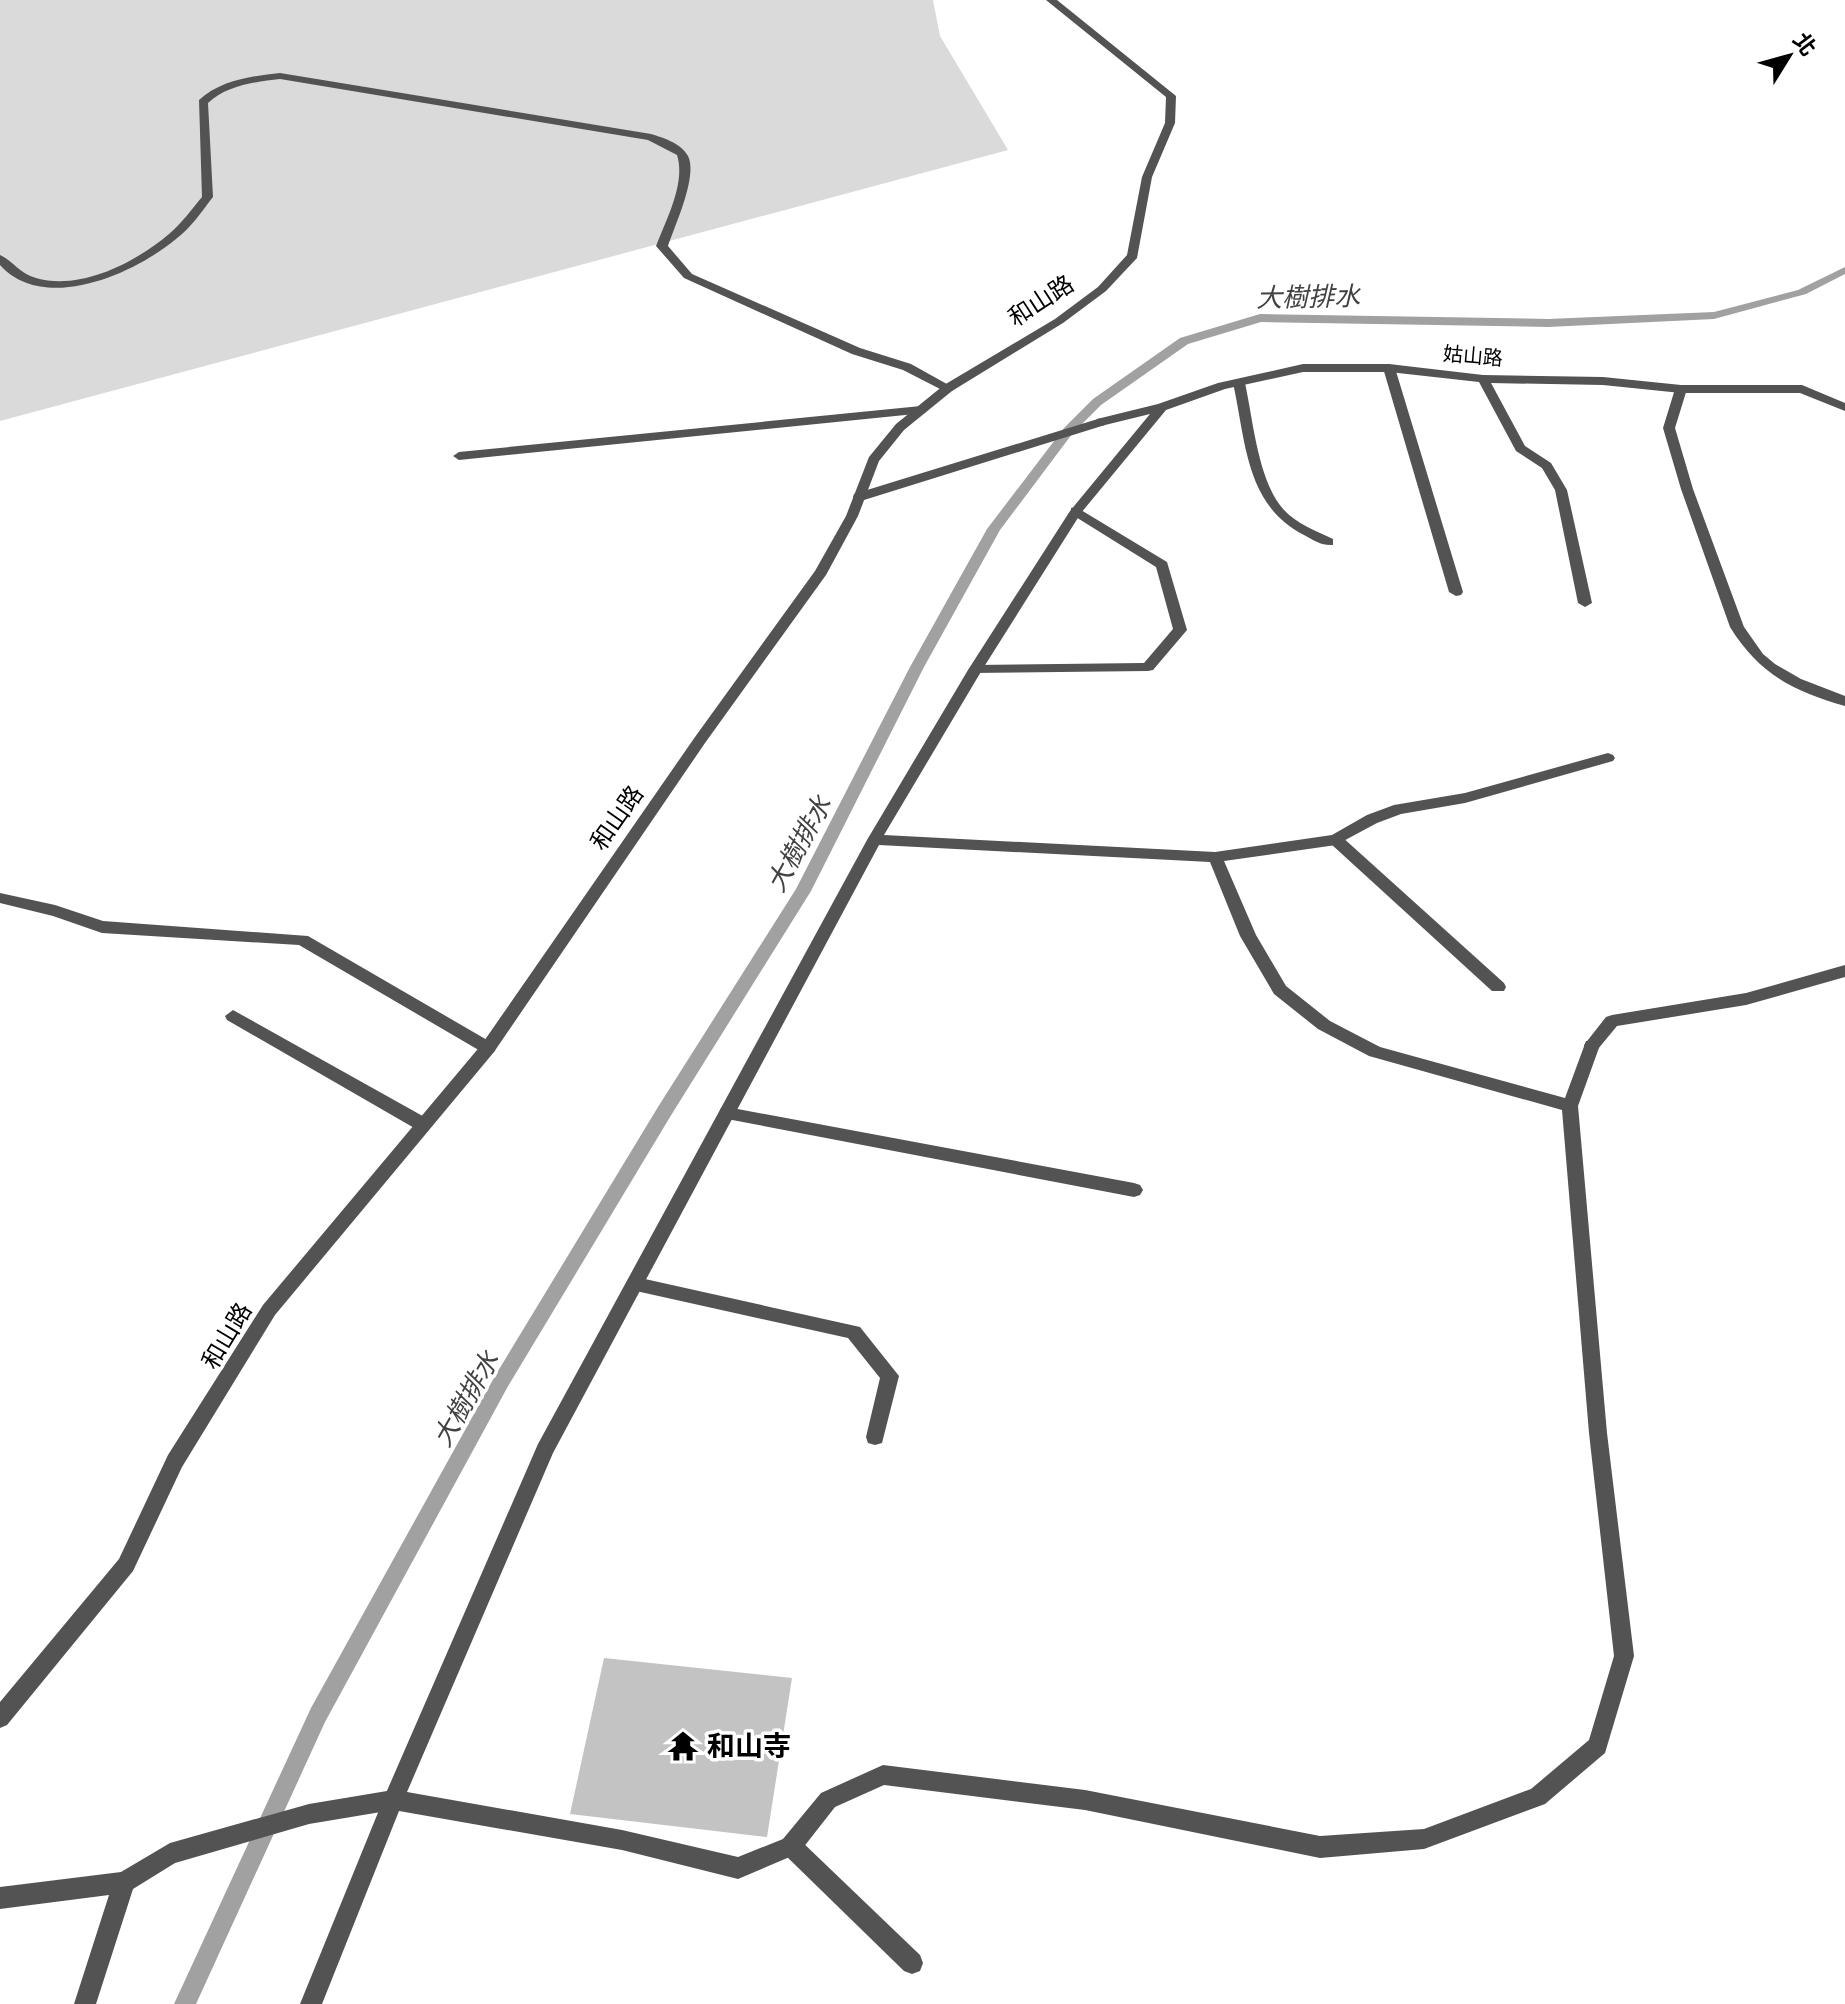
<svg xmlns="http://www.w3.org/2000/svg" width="1845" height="2004" viewBox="0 0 1845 2004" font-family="Poppins,'Noto Sans TC',sans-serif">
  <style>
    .green { fill: #dadada }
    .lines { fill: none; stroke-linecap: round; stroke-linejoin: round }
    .stream { fill: #a1a1a1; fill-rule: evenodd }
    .building { fill: #c3c3c3 }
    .lane { fill: #535353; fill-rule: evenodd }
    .street { fill: #535353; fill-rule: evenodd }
    .labels { text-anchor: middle; stroke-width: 7; stroke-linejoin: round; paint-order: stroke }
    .far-street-label { font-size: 20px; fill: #000; stroke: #fff }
    .street-label { font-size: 24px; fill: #000; stroke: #fff }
    .water-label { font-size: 26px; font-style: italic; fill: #424242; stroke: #fff }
    .near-poi-label { font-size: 28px; font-weight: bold; fill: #000; stroke: #fff; text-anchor: start }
  </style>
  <rect width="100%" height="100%" fill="#fff"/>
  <polygon class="green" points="0,0 933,0 940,36 1008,150 0,421"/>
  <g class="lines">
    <polygon class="stream" points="1845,267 1845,274 1806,294 1714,319 1548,327 1261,322 1188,344 1101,405 1072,434 1000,530 924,667 811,891 670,1117 507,1388 325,1722 196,2004 174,2004 311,1708 495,1376 658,1107 796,889 910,667 987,529 1064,428 1093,399 1180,338 1260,314 1548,319 1714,312 1798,290"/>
  </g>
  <polygon class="building" points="604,1658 792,1678 767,1837 570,1814"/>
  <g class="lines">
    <g class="lane">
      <path d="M280 73 651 134C664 138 681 143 688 156 698 176 675 225 668 246L692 274 860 348 911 364 954 388 952 391H944L903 370 852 354 684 278 656 246C666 220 686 183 677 155L648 140 280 79C255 82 227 85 208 103L213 197C202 211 191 228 176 239 134 274 44 314 0 265V255C13 261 20 274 36 278 81 291 136 262 169 234 182 223 192 209 202 197L199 100C221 80 252 76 280 73Z"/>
      <polygon points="1389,364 1395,368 1463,592 1461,595 1456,596 1449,592 1383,368"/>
      <path d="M1239 379 1245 383C1253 419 1258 482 1284 510 1297 524 1316 531 1333 539V545C1322 546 1313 540 1304 535 1245 505 1246 441 1233 383Z"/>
      <path d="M1681 385 1687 389 1675 428 1693 489 1744 627 1763 654 1775 664 1801 679 1845 696V706C1793 691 1759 674 1730 627L1681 489 1663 428 1675 389Z"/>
      <polygon points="921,406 927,410 925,413 459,460 453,456 459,452"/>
      <polygon points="1101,418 1105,419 1105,425 864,500 854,500 853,497 854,494"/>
      <polygon points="1076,507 1167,562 1187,630 1153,670 1148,671 970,673 968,670 975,665 1144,663 1173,629 1156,567 1071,514 1071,508"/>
      <polygon points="1336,835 1341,836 1504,983 1506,987 1504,991 1492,991 1331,844 1329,840 1331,836"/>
      <polygon points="0,893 55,905 103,921 308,936 494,1044 496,1048 494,1052 482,1052 299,945 102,933 53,916 0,903"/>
      <polygon points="1845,965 1845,977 1746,1005 1617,1026 1598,1049 1586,1049 1584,1045 1606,1017 1612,1015 1746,993"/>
      <polygon points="233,1010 428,1119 430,1124 428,1129 416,1129 227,1020 225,1016"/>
      <polygon points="727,1107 1134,1183 1140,1185 1143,1190 1140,1195 1134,1197 727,1119 721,1118 719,1113 721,1108"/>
      <polygon points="636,1277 860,1327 899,1376 882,1443 875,1445 868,1443 866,1437 880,1378 848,1338 636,1291 630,1289 627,1284 630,1279"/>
      <polygon points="393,1790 400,1793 403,1800 400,1807 393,1810 309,1824 175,1863 133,1889 96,2004 74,2004 109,1895 0,1909 0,1887 121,1872 170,1843 309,1804"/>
      <polygon points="791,1835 799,1839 920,1955 923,1963 920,1971 912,1974 904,1971 783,1853 780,1846 783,1839"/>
    </g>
    <g class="street">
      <polygon points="1046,0 1057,0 1176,96 1175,123 1152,177 1137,258 1106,291 1063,323 952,391 904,430 879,461 858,516 826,575 705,743 494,1052 275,1315 182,1467 133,1571 7,1725 0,1728 0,1702 119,1559 168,1455 263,1305 482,1044 695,737 815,571 846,516 869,457 896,424 944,385 1055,319 1098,287 1127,255 1142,177 1165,123 1166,97"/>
      <path d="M1303 364H1389L1483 375 1603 377 1681 385H1802L1845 403V411L1800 393H1681L1603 385 1491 383 1525 446 1551 463 1567 490 1592 603 1585 607 1578 603 1555 490 1542 468 1516 451 1479 382 1389 372H1303L1225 389 1166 410 1081 513 982 670 884 835 1215 852 1332 835 1367 815 1394 805 1465 793 1608 753 1613 755 1615 758 1613 761 1465 803 1401 814 1377 823 1336 845 1224 861 1256 935 1286 986 1330 1021 1380 1047 1565 1098 1586 1041H1598L1600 1045 1578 1106 1607 1433 1634 1656 1605 1753 1545 1804 1424 1849 1320 1858 1085 1810 884 1785 835 1807 799 1853 738 1879 622 1850 399 1811 322 2004H300L386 1793 538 1444 867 840 968 670 1070 511 1150 414 1101 426 1095 422 1097 419 1158 404 1218 383ZM879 845 1210 862 1240 936 1274 994 1318 1029 1369 1056 1562 1110 1589 1433 1614 1656 1589 1740 1531 1789 1424 1829 1320 1836 1085 1790 883 1765 821 1793 783 1839 738 1857 622 1830 407 1792 553 1453Z"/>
    </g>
  </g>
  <defs>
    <g id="temple-bare" transform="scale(2.4)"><path d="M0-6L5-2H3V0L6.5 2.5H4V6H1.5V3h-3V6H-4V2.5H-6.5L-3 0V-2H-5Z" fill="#000" stroke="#fff" stroke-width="2.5" paint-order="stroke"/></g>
  </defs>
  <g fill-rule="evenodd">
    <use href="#temple-bare" x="683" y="1746"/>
  </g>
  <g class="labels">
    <g class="far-street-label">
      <text transform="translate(1473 356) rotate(5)" y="7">姑山路</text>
    </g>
    <g class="street-label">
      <text transform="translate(1041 301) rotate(-33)" y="8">和山路</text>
      <text transform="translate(617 818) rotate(-55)" y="8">和山路</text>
      <text transform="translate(227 1336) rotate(-59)" y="8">和山路</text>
    </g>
    <g class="water-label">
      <text transform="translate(1308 297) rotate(-1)" y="9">大樹排水</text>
      <text transform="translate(799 844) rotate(-61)" y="9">大樹排水</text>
      <text transform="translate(466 1399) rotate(-60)" y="9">大樹排水</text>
    </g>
    <g class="near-poi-label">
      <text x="707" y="1756">和山寺</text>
    </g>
  </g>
  <g transform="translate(1789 56) rotate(53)" stroke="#ffffff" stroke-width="6" paint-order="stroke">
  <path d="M0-6L14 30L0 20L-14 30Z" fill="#000000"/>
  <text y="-12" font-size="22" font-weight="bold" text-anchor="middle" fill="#000000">北</text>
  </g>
</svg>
